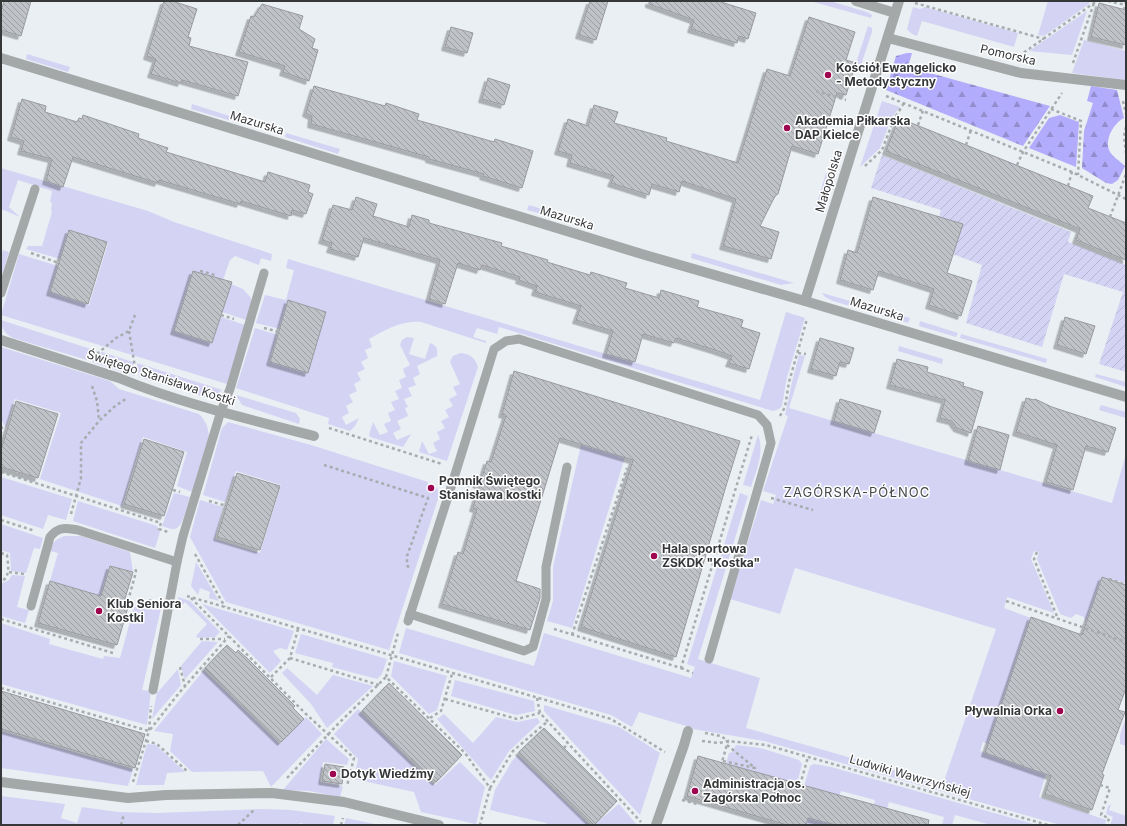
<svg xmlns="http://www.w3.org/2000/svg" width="1127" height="826" viewBox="0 0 1127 826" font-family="Inter,sans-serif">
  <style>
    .green { fill: #d4d3f4 }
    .forest { fill: url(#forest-firs) }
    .garden { fill: url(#garden-furrows) }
    .building { fill: url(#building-back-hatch); stroke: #989a9f; filter: url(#shadow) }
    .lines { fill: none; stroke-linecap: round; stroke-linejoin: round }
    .path { stroke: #a7acaf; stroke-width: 2.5; stroke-dasharray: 3 3; stroke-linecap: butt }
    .lane { stroke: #a4a8a8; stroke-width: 9 }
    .street { stroke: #a4a8a8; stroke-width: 10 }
    .poi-dot { fill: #9d054f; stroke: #fff; stroke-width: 1.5 }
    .labels { text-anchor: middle; stroke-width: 3; stroke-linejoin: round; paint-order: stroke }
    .street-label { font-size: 12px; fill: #353739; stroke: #fff }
    .poi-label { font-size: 12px; font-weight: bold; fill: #353739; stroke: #fff; text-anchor: start }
    .neighbourhood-label { font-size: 13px; letter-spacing: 1px; fill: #43484b; stroke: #fff }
  </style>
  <defs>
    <pattern id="forest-firs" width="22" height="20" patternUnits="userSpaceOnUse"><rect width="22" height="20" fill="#b2acfc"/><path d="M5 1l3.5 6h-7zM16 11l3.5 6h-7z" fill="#928dcd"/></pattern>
    <pattern id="garden-furrows" width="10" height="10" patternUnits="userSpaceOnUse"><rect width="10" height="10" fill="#d4d3f4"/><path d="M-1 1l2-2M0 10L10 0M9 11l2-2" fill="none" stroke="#b7b6d2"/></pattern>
    <pattern id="building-back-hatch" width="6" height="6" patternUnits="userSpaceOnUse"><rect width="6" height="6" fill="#bfc2c7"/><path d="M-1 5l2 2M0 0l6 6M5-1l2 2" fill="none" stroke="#9c9ea3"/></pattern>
    <filter id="shadow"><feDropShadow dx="-3.5" dy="3.5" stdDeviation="0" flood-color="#0004"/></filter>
  </defs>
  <rect width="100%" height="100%" fill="#e9eff3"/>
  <g class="green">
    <polygon points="810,1 830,1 867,12 872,15 871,18"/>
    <polygon points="1048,1 1090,1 1089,4 1044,36 1038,35"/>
    <polygon points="913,7 920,9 925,7 1018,33 1014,47 922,21 917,36 912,34 907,29"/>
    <polygon points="1087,11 1072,55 1029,51"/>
    <polygon points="868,26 872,28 872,32 861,65 856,63"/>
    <polygon points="1084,40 1126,51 1126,80 1072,73"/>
    <polygon points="27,54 70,67 68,72 26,59"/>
    <polygon points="882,101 900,107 892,117 880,148 860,167"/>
    <polygon points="192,104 239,119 238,123 191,109"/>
    <polygon points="286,133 340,149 338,154 285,137"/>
    <polygon points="1,168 148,211 174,222 272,254 271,261 261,258 259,265 235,256 230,260 223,280 193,271 174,331 212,343 221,317 245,325 227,384 1,315 19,254 58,266 50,292 89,305 108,243 70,231 60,259 26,249 28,246 42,246 52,212 51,210 52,203 50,202 52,191 18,180 9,207 20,217 1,209"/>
    <polygon points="826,173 832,176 821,212 815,210"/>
    <polygon points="529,205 565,216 564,220 527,210"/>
    <polygon points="3,250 9,252 1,278 1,258"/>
    <polygon points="692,253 794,283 781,285 691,258"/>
    <path d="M288 259 760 400 786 312 805 318 787 377 782 406 779 409 773 411 499 327 497 334 477 328 473 337 486 341V343L421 322C402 320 385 330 369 339L372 347 365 350 368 358 361 362 365 369 357 373 361 380 354 384 357 391 349 395 353 402 346 406 349 413 342 417 346 425 359 418 355 426 350 431 328 424 329 418 236 388 255 328 278 335 270 362 308 373 326 312 289 300 280 329 256 323 265 295 286 300 294 270 286 268Z"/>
    <polygon points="231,284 243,289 251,298 251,305 246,320 222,312"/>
    <polygon points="822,293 910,318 908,323 833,301 825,297"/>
    <path d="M1 320 97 351 87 360 13 338C6 334 1 329 1 320Z"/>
    <polygon points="920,321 958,333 956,337 919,326"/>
    <polygon points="961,334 1047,359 1046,363 960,338"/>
    <path d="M407 337 414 338 409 354 425 359 430 343C437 345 438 350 437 356L417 366 420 374 413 378 416 385 408 388 412 396 404 399 408 407 405 408 408 416 397 421 401 429 393 433 397 440 411 434 403 447 370 437 369 435 373 422 380 435 388 432 384 424 391 421 388 413 395 410 391 402 399 399 395 391 402 388 399 380 406 377 403 369 410 365 400 345 402 340Z"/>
    <polygon points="899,346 943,359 942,364 898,351"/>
    <path d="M1 347 110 381 119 389 199 414C206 421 208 427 209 436L192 492 177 486 187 452 143 437 122 506 40 479 61 413 15 399 6 428 1 419Z"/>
    <polygon points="102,352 133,362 135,376 92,362"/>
    <path d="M460 353C470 354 475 357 478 367L447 461 419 452 422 441 429 454 437 451 433 443 440 439 437 432 445 428 441 421 449 417 445 410 453 406 449 399 457 395 453 387 460 384 450 362 453 356Z"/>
    <polygon points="799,355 805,356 789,408 1112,503 1126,454 1126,583 1102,577 1086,623 1084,617 1076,614 1071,618 1060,614 1037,559 1039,552 1034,551 1031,559 1054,613 1007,597 1004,608 1031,618 988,744 983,742 980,751 1046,774 1039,797 1106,820 1105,825 1060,825 764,741 693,729 693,728 639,712 632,727 611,715 399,653 406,628 534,666 544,633 691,678 695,667 687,664 740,493 748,496 698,659 760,678 746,728 943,784 996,629 795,568 780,614 730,599 761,500 773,504 776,495 763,491 788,416 785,415 792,382"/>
    <path d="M137 363 216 388 222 390C217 396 209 399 201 396L139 377Z"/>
    <polygon points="1096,374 1126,382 1126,387 1095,377"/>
    <polygon points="236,395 296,413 300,419 299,424 242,405"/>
    <polygon points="1101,405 1126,412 1126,418 1099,410"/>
    <path d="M228 422 311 445 428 482 427 488 428 491C433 492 434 491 436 487L439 491 438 499 389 650 226 602 190 537 200 500 223 507 215 539 260 553 281 485 236 471 225 502 203 495 222 428Z"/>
    <path d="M758 435C765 452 756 471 751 487L743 485Z"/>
    <polygon points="581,445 625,457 572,628 547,621 553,601 553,567"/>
    <polygon points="1,477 72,499 66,520 48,515 43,529 1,515"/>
    <path d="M174 493 190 497C187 505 183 527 175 529 171 530 166 527 162 526Z"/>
    <polygon points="78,501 157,526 160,532 155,548 73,521"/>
    <polygon points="1,524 43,538 40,549 34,548 26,573 11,571 10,553 1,550"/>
    <path d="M64 536H81L130 552 133 572 110 566 101 596 50 581 58 553 50 551C52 542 55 540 64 536Z"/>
    <polygon points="196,562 219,601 209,598 210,592 200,588 198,595 191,586"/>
    <polygon points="12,575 25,576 17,607 29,610 25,623 1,616 1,584 9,580"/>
    <polygon points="178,597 190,601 220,632 215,637 198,638 196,636 207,624 185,602 177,610"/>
    <polygon points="162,604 142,690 151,691 147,725 1,684 1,623 50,639 49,644 103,659 104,656 120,658 134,607"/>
    <polygon points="202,604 294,631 287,650 280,648 273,651 281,661 270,673"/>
    <polygon points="301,634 387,659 382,674 377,679 332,667 333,663 295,653"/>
    <polygon points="202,641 218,642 185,679 181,666"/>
    <polygon points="394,661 447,676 437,710 429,714 391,676"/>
    <polygon points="287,668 317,695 333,675 373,686 327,728 311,704 282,673"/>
    <polygon points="178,669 181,685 152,719 157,692 158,692"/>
    <polygon points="204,670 280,744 306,717 322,734 271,787 263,771 192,772 170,751 173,734 154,731"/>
    <polygon points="455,680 534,701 535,711 516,715 451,696"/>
    <polygon points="544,705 619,727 660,753 640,815 544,711"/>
    <polygon points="358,709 435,785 460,762 485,787 476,824 421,812 414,792 354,779 358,759 334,734"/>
    <polygon points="444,714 473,743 496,717 517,722 537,718 540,722 509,751 491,780 437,719"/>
    <polygon points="1126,717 1126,746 1120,744 1120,735"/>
    <polygon points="1,731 133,769 128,786 1,768"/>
    <polygon points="326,739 349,759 347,765 323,762 320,782 343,786 340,797 309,791 283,790"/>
    <polygon points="147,744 156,745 185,772 167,773 164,785 136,785"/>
    <polygon points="736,745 760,748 799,760 802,764 797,784 726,764 729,753 732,752"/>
    <polygon points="518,755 590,825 547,825 546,823 490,810 495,790 512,761"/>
    <polygon points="814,764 831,767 1037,825 991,825 955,815 952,825 942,825 944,817 889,802 882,825 868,825 875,800 841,791 830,825 806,825 804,786 810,766"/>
    <polygon points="1,796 65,804 61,818 77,823 82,807 118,812 158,813 262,809 291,810 335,816 333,825 308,825 300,823 299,825 1,825"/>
    <polygon points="619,804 637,825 594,825"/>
    <polygon points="1111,804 1109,810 1126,816 1126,825 1110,825 1113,817 1106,814 1108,806"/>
    <polygon points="346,818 379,825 344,825"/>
  </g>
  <g class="forest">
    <polygon points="907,53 912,53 908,67 1050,106 1023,146 886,90 896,56"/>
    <path d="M1091 86 1117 90 1124 118C1114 123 1105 138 1109 150 1112 157 1120 161 1125 166L1118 180 1112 184 1106 183 1082 168 1084 131 1093 103 1087 101Z"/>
    <polygon points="1060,115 1079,122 1076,167 1029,148 1049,118"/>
  </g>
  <polygon class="garden" points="882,155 1071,232 1068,242 1126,265 1126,372 1099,364 1123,292 1064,274 1042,347 966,323 982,265 931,246 941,210 871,188"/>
  <g class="building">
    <polygon points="4,1 31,1 21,36 1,30 1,12"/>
    <polygon points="164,1 172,1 197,9 188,37 191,38 189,46 248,62 238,96 182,80 181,83 151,74 156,59 147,56"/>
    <polygon points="590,1 608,1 596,40 579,35"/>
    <polygon points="649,1 718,1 756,13 748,39 739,36 737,43 691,29 694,20 649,4"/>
    <polygon points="1099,3 1126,10 1126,45 1091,37"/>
    <polygon points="262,4 303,16 299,29 315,39 312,48 318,50 309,81 283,72 285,66 239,52 251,16 254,17"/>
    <polygon points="809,17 855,32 846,60 856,63 846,95 837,93 818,154 792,146 778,194 775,196 760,226 779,232 771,259 723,246 736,199 682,181 679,192 652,184 649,195 611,183 614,176 570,163 572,155 558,151 568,119 588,126 594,105 618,112 614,123 667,138 666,141 738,163 767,69 790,76"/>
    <polygon points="451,27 473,33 467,53 445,47"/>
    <polygon points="488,78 510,85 504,105 482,99"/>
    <polygon points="314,86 385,106 386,103 419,114 417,120 494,142 495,139 533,151 522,188 483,176 484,174 429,159 429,157 311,124 312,116 306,113"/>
    <polygon points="22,99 46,106 45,112 77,122 79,118 82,119 83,115 139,134 138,138 168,148 166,152 265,182 268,172 310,185 308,192 313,194 306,214 292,210 291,216 241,201 240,204 159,180 158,183 73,157 63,187 46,181 52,159 21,151 24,141 11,137"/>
    <polygon points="899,118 1093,196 1088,208 1126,223 1126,260 1076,240 1080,229 886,151"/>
    <polygon points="356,197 377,204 373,216 409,227 412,215 429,220 429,223 502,243 501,246 548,260 547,262 590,275 591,272 627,283 625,288 659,298 661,290 699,301 697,307 743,320 741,327 760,333 749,369 729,363 732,356 715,350 676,338 674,343 643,334 635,362 606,354 613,331 576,320 581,306 535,292 537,286 519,280 520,277 482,265 480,270 458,263 445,304 429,299 440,260 364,238 358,257 330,249 332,243 322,240 333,205 352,210"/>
    <polygon points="873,197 963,224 947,273 972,281 961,316 929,305 934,289 879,271 873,290 840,280 848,250 857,253"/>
    <polygon points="69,230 107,242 88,304 50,292"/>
    <polygon points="193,271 232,282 212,343 174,331"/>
    <polygon points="288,300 326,312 308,373 270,362"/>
    <polygon points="1065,317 1095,326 1086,354 1057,345"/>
    <polygon points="820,338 854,348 849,364 840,362 836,376 811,369"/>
    <polygon points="897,359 928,367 927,372 964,383 963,386 983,392 971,433 957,428 952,421 940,418 945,400 890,385"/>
    <polygon points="514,371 740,441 726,486 676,657 581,627 633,460 560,438 516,581 540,589 540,598 530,630 442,604 458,552 463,554 477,509 473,508 487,461 491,462 506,415 502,414"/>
    <polygon points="1026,398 1034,400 1035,399 1052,407 1116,428 1108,452 1086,446 1073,490 1046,482 1057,445 1016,432"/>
    <polygon points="840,399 881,411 874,433 834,421"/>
    <polygon points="16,401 58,414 38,478 1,467 1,450"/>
    <polygon points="978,426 1009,435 1000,470 968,461"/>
    <polygon points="144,439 184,452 164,516 124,504"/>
    <polygon points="237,473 280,486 260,550 217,537"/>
    <polygon points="110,566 133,572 124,602 129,604 117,645 38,623 50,581 101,596"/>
    <polygon points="1102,577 1126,585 1126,688 1118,710 1125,712 1102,774 1104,775 1092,810 1045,794 1051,776 985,753 1031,617 1082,635"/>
    <polygon points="227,645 236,653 238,650 247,658 295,706 293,708 304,719 281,742 205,668"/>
    <polygon points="389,683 462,755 436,782 362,711"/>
    <polygon points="1,691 145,734 135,768 1,729"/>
    <polygon points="544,728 617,801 594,825 519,752"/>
    <polygon points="698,756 929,820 928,825 836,825 808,818 806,825 787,825 687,796"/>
    <polygon points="325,764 344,767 342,784 322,781"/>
  </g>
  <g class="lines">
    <g class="path">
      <polyline points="1108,1 1126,5"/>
      <polyline points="915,3 1044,39"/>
      <polyline points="1124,10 1126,2"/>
      <polyline points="1019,56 1094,3 1095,1"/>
      <polyline points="1073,63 1094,3"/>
      <polyline points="816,91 846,100"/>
      <polyline points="886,96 1072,172 1126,199"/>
      <polyline points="1123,101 1126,114"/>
      <polyline points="1051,109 1081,121 1078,175"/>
      <polyline points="918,125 923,111"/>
      <polyline points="1126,127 1124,136 1126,153"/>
      <polyline points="966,145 971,130"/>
      <polyline points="1017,165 1023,152 1062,93"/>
      <polyline points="865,166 882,150 894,119 904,103"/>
      <polyline points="1068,186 1072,172"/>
      <polyline points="1110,217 1126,174"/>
      <polyline points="31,253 59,263"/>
      <polyline points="200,271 215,275"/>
      <polyline points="221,315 234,319"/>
      <polyline points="264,328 279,332"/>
      <polyline points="129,331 135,367"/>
      <polyline points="798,353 806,354"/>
      <polyline points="97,354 116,338 129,331 135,315"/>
      <polyline points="92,386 97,401 99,420"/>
      <polyline points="780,416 785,407 789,382 807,319"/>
      <polyline points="1,426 2,428 1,433"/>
      <polyline points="329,428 442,464"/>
      <polyline points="324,465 428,498 407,556 407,565 409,568"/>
      <polyline points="1,472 161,523 159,529 168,532"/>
      <polyline points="467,485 479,489"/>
      <polyline points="173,490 180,492"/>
      <polyline points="771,498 813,510"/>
      <polyline points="209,501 227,506"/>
      <polyline points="71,514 81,478 81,443 99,421 114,407 127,398"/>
      <polyline points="1,520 35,531"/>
      <polyline points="1037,552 1034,559 1058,619"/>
      <path d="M1 553 7 555C8 565 11 576 1 582"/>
      <polyline points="195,554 225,607"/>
      <polyline points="9,572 24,574"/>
      <polyline points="1109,579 1126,585"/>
      <polyline points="187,596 611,719 665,752"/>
      <polyline points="191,598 306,714 354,758 347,786"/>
      <polyline points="125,599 133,602 153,600"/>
      <polyline points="128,601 136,572 135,566"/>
      <polyline points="1006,601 1126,642"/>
      <polyline points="1,619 113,653"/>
      <polyline points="554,629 681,668 752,435"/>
      <polyline points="572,635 627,468"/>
      <polyline points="200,639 225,639"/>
      <polyline points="290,658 379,685"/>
      <polyline points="180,667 185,686"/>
      <polyline points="681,668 693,673"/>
      <polyline points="271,677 290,658 298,629"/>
      <polyline points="386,677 398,633"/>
      <polyline points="1,688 149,731 179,693 229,636"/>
      <polyline points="537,698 540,713 641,822"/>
      <polyline points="445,699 517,719 540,713"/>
      <polyline points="430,718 441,711 452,674"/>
      <polyline points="705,733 721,736 728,741 722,762"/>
      <polyline points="146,741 157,744 188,772"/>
      <polyline points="702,741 719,743 728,741 766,745 1048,825"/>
      <polyline points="564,748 568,743"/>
      <polyline points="723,761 755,768 727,745"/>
      <polyline points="287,778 337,725 386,677 465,753 490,788 480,825"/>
      <polyline points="133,782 149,731 151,706"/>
      <polyline points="800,785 808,757"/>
      <polyline points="1100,785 1110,788 1101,815 1109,818 1107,825"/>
      <polyline points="490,788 513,751 548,721"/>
      <polyline points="682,800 697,804"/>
      <polyline points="121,825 124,814"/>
      <polyline points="238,825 254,810"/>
      <polyline points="341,825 343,818"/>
    </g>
    <g class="lane">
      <polyline points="1,293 35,189"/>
      <path d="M31 606 50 537C59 526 65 528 78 530L177 562"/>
      <polyline points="410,614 524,651 533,647 546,599 546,567 567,467"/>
      <polyline points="408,621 453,481 494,349 506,341 519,339 758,415 767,425 771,443 709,659"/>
      <polyline points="153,690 177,562 183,536 221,411 230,389 264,273"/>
    </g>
    <g class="street">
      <polyline points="856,1 895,13"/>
      <polyline points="888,38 1021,73 1126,85"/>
      <polyline points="1,58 645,255 805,301 1126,397"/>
      <polyline points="805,301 899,1"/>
      <path d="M1 340 119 378C182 404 249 419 314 436"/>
      <polyline points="1,782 128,798 166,795 272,793 344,802 439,825"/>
      <polyline points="656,825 684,745 688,731"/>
    </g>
  </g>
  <g class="poi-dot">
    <circle cx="828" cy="75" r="4"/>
    <circle cx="787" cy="128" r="4"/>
    <circle cx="431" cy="488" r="4"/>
    <circle cx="654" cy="556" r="4"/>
    <circle cx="99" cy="611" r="4"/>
    <circle cx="1060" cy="711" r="4"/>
    <circle cx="333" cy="774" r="4"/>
    <circle cx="695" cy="791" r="4"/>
  </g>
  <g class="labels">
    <g class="street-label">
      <text transform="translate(1008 55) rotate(13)" y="4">Pomorska</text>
      <text transform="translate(257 123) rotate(17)" y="4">Mazurska</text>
      <text transform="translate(829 181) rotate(-73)" y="4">Małopolska</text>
      <text transform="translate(567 218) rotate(17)" y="4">Mazurska</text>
      <text transform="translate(877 309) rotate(17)" y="4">Mazurska</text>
      <text transform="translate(161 378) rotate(18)" y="4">Świętego Stanisława Kostki</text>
      <text transform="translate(910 776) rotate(16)" y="4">Ludwiki Wawrzyńskiej</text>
    </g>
    <g class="poi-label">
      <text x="836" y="72">Kościół Ewangelicko<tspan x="836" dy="14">- Metodystyczny</tspan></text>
      <text x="795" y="125">Akademia Piłkarska<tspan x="795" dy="14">DAP Kielce</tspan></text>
      <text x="439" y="485">Pomnik Świętego<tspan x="439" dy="14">Stanisława kostki</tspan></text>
      <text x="662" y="553">Hala sportowa<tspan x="662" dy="14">ZSKDK "Kostka"</tspan></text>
      <text x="107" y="608">Klub Seniora<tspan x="107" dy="14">Kostki</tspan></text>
      <text x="1052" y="715" text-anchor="end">Pływalnia Orka</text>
      <text x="341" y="778">Dotyk Wiedźmy</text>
      <text x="703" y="788">Administracja os.<tspan x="703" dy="14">Zagórska Połnoc</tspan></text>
    </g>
    <g class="neighbourhood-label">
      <text x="857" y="497">ZAGÓRSKA-PÓŁNOC</text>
    </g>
  </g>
  <rect width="1127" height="826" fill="none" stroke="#353739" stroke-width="4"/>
</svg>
